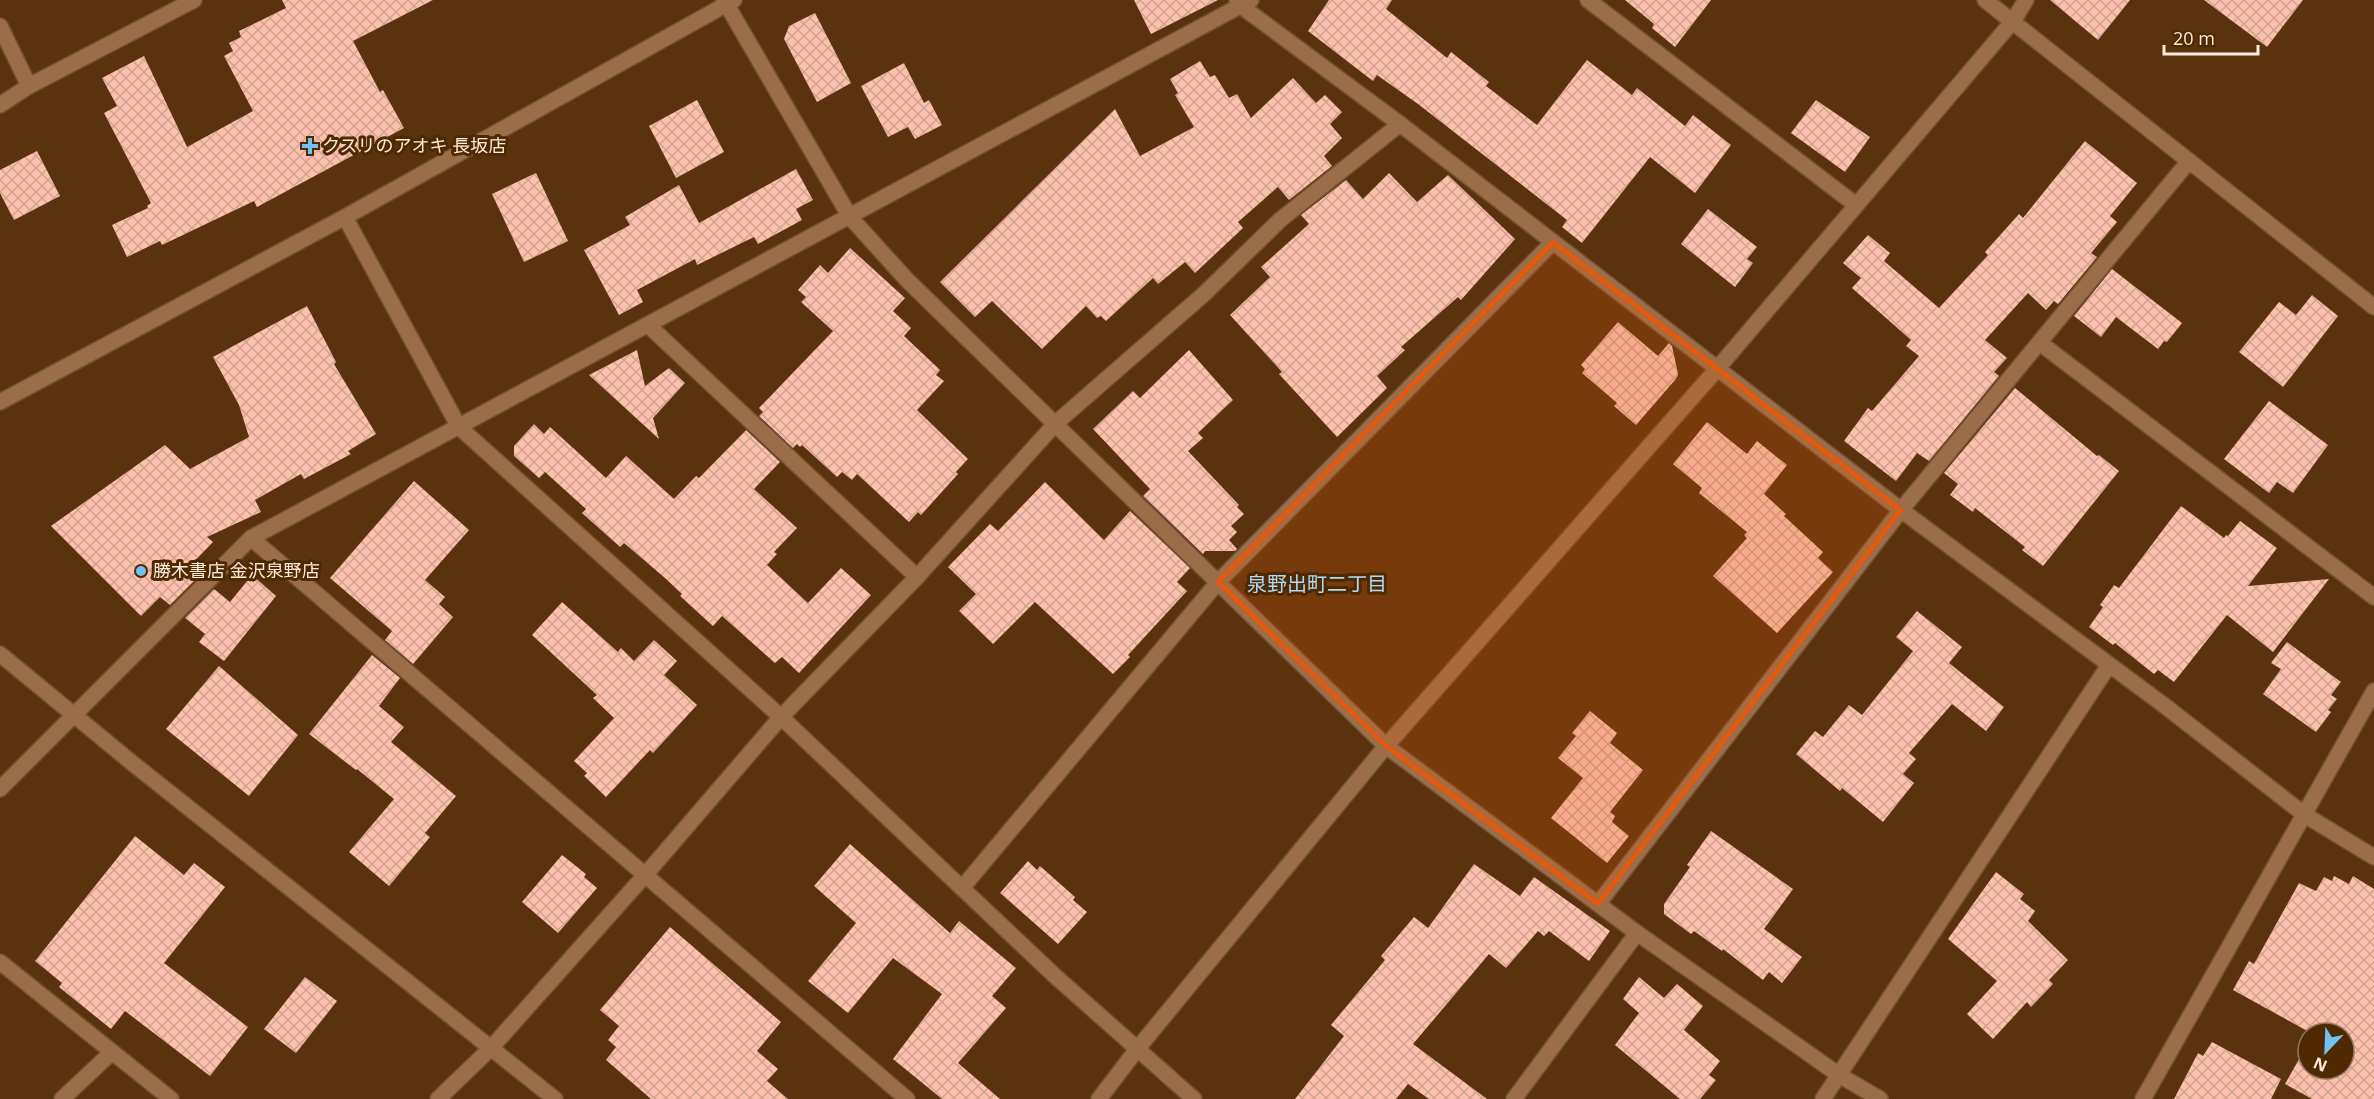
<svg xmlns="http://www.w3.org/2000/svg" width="2374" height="1099" viewBox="0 0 2374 1099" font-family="'Open Sans','Noto Sans JP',sans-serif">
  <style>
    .building { fill: url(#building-cross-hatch) }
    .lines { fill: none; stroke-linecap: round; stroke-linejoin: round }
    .minor-casing { stroke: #74502f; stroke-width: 18 }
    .minor { stroke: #9b6e49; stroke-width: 15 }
    .marked { fill: #e8590c; fill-opacity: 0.2; stroke: #e8590c; stroke-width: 4.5; stroke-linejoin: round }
    .poi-dot { fill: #72c1f5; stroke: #4f2902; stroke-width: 2 }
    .labels { text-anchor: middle; stroke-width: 6; stroke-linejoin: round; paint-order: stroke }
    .poi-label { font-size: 18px; fill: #feeadb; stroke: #4f2902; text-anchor: start }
    .neighbourhood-label { font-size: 20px; fill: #b0daf7; stroke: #4f2902 }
  </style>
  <defs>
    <pattern id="building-cross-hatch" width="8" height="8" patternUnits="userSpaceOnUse" patternTransform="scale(1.5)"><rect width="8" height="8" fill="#fcc0ac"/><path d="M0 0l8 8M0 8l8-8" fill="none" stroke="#d0a292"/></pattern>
  </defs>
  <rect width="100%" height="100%" fill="#5a330e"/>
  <g class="building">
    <polygon points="282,0 433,0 353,41 380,92 383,90 404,128 257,207 254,201 162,245 160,241 127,257 112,225 148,208 147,206 151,203 104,113 117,106 102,78 144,56 187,147 253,111 224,56 233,51 229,43 241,37 239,31 286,8"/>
    <polygon points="1134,0 1218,0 1151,34"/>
    <polygon points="1329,0 1392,0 1386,9 1447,58 1451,52 1489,82 1486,86 1537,125 1587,60 1632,95 1637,88 1685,126 1693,115 1731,145 1695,193 1650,157 1582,243 1562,227 1567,220 1418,104 1377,75 1373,81 1308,31"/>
    <polygon points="1625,0 1711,0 1675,47 1652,28 1654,24"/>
    <polygon points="2050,0 2130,0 2098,40"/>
    <polygon points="2204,0 2303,0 2267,47"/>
    <polygon points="815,13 851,83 817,102 784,39 789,26"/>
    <polygon points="1200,61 1210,77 1215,75 1229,98 1237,94 1251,118 1293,78 1316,103 1325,95 1342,112 1330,124 1342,138 1324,156 1332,166 1289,200 1278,187 1238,222 1243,228 1195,273 1185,262 1158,284 1153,278 1106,321 1101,316 1097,318 1086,306 1042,349 992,301 975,317 940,282 1115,109 1140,156 1194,127 1175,95 1178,93 1170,79"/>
    <polygon points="904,63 924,103 929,100 942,125 915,139 908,127 888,137 861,86"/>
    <polygon points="697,100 724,152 676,178 649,126"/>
    <polygon points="1816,100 1870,137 1845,172 1791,133"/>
    <polygon points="2085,141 2137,183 2110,216 2117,222 2091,253 2097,257 2058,304 2054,301 2046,310 2028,293 1985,340 2007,358 1994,372 1999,376 1929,461 1917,453 1896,481 1844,441 1868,408 1872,411 1919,356 1906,346 1911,340 1852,288 1861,278 1843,263 1868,235 1890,253 1884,261 1939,308 1988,255 1985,252 2019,214 2023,218"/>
    <polygon points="37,151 60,196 14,220 0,193 0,170"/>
    <polygon points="796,169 813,200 796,209 802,220 758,244 754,237 697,265 695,259 637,290 643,302 619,315 584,250 630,225 625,217 679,185 699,223"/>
    <polygon points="536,173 568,241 524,262 492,194"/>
    <polygon points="1389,173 1417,202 1448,175 1515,239 1461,300 1458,297 1401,347 1405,350 1377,376 1387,388 1337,437 1279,374 1282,372 1230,315 1270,277 1261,267 1309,224 1301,215 1346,180 1363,199"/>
    <polygon points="1708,209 1757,247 1747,259 1753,263 1735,287 1681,244"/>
    <polygon points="850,248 905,298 893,311 911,328 904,336 940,370 936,375 944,381 917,410 968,459 956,472 958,474 921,515 918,512 909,522 857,474 852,480 842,472 837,477 802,445 800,447 797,444 793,448 759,416 763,412 759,408 833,331 801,302 806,297 798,290 820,265 828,273"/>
    <polygon points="2112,269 2182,323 2167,342 2164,341 2158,349 2116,317 2101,337 2074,316"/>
    <polygon points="2312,295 2338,316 2283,387 2239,352 2279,302 2296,315"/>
    <polygon points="307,306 336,362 334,364 376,434 348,451 351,454 304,479 301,474 255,500 261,512 207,537 213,542 189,567 199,576 170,605 160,597 141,616 51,526 165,445 190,469 249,437 239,405 213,357"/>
    <polygon points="1618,322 1658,356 1669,343 1672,346 1677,369 1678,375 1675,380 1636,425 1614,406 1617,403 1582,373 1585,369 1581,365"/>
    <polygon points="637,350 645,386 669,368 685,383 653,418 659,439 589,375"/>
    <polygon points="1189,350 1233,400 1198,433 1203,438 1188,451 1239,505 1237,507 1244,514 1231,526 1237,532 1229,540 1237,549 1235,551 1205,551 1203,554 1143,496 1150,489 1093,429 1133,391 1140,398"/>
    <polygon points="2015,388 2097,456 2099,455 2119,471 2043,566 2022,550 2025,547 1975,508 1973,512 1950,495 1958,484 1944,473"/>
    <polygon points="2269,401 2328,445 2293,493 2277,482 2269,493 2224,459"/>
    <polygon points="1707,422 1747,454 1757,441 1787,465 1764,494 1786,514 1784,516 1823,552 1818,558 1833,572 1777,633 1713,576 1747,538 1744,535 1747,532 1699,493 1702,488 1673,464"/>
    <polygon points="534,424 544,434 550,427 606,478 626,456 674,499 696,476 699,478 746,430 780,462 754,489 797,528 774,552 777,554 767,565 808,603 841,568 871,595 799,673 782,657 775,663 722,616 713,626 680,596 682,594 665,578 624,543 620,547 582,513 586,509 545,472 539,478 514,456 514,446"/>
    <polygon points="414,481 469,530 425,580 445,597 439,604 453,617 413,664 385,640 392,631 330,578"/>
    <polygon points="1045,482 1104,540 1130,511 1190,568 1177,582 1187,591 1128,655 1130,657 1113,674 1035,602 993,644 959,611 976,594 948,567 990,524 998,531"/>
    <polygon points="2181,506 2224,538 2226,535 2228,536 2240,521 2277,548 2248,586 2329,579 2273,652 2227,615 2174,682 2158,670 2154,674 2115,643 2113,645 2089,627 2103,607 2100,605 2114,585 2119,588"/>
    <polygon points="252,575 276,596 224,661 199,642 205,634 185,618 214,589 230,602"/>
    <polygon points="562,602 618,652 621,648 634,661 654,640 677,661 664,675 697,705 653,753 650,750 606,797 584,776 587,773 574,761 614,718 593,698 597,695 532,635"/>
    <polygon points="1917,611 1962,647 1949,663 2004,707 1986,731 1952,704 1909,753 1916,759 1903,774 1914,783 1883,822 1842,788 1840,791 1796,754 1815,731 1823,737 1849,705 1862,715 1913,651 1896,637"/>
    <polygon points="2287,642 2341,682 2331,695 2337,699 2328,710 2331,712 2316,732 2263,694 2281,669 2271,663"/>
    <polygon points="372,655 400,678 379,706 404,727 391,742 456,796 425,833 430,837 389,886 349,852 394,799 357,769 356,770 309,734"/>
    <polygon points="219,666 298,735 249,796 166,729"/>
    <polygon points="1590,711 1617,733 1610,743 1643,770 1610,812 1615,816 1612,822 1629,836 1607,863 1551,818 1583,778 1558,758 1576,736 1572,733"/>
    <polygon points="1711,831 1793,889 1764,929 1802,957 1782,983 1769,972 1763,980 1723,949 1722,951 1694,931 1691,934 1664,914 1664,904 1690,867 1687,865"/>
    <polygon points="135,836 184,875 194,863 225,887 164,963 248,1027 210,1076 125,1011 111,1029 59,987 62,983 35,961"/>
    <polygon points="850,844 950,933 959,921 1016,968 992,996 1006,1008 958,1063 1000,1099 942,1099 893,1059 942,994 893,958 848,1013 808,981 856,923 814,886"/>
    <polygon points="562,855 586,874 584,877 597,888 558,933 522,902"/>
    <polygon points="1028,861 1037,870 1040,866 1075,897 1073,900 1087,912 1058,944 1000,893"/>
    <polygon points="1474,864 1520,896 1534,877 1610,931 1589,961 1549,931 1544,936 1538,931 1506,968 1489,954 1413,1044 1487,1099 1429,1099 1408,1084 1396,1099 1295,1099 1344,1036 1331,1025 1385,960 1381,956 1414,917 1428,928"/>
    <polygon points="1996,872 2024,894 2020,899 2035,911 2028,921 2068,960 2049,980 2053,984 2031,1007 2027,1002 1993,1039 1967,1014 1997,981 1948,939"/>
    <polygon points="2334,876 2349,884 2353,876 2374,889 2374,1099 2312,1099 2285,1084 2308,1043 2308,1069 2344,1069 2344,1033 2311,1033 2233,990 2249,961 2254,964 2299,883 2316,891 2324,877 2332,881"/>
    <polygon points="670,927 781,1022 757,1051 778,1069 767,1081 788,1099 651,1099 606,1060 616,1047 608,1040 619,1026 600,1010"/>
    <polygon points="305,977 337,1001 296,1053 264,1029"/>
    <polygon points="1639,977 1664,998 1677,984 1703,1006 1684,1030 1720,1061 1709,1075 1716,1080 1700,1099 1680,1099 1615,1045 1639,1013 1623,999"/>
    <polygon points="2212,1042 2281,1079 2271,1099 2174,1099 2198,1053 2203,1056"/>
  </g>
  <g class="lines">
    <g class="minor-casing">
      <g id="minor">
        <polyline points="724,0 850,217 907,280 1386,746 1637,933 1839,1075 1880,1099"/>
        <polyline points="1237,0 1241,6 1400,124 1901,510 2165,706 2305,815 2374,857"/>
        <polyline points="1588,0 1856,205"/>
        <polyline points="1985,0 2374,307"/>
        <polyline points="0,26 29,86"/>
        <polyline points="0,105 29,86 194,0"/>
        <polyline points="345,217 459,427 781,717 1055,976 1194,1099"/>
        <polyline points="648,325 917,577"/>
        <polyline points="2040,343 2374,597"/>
        <polyline points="0,402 345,217 734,0"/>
        <polyline points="251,538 907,1099"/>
        <polyline points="0,654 131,762 555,1099"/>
        <polyline points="0,789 251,538 1251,0"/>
        <polyline points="962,888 1218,582 1553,242"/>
        <polyline points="1598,904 1901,510 2189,161"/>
        <polyline points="0,962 171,1099"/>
        <polyline points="62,1099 112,1052"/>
        <polyline points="438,1099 491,1048 646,874 781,717 917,577 1056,423 1204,294 1280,220 1400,124"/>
        <polyline points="1099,1099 1138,1048 1386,746 1717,369 2013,21 2026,0"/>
        <polyline points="1514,1099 1637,933"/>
        <polyline points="1823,1099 2109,665"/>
        <polyline points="2143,1099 2374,691"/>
      </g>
    </g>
    <use href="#minor" class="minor"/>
  </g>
  <path class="marked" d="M1553 242 1901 510 1598 904 1386 746 1218 582Z"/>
  <g class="poi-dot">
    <path d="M307 137h6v6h6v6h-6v6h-6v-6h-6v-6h6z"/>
    <circle cx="141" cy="571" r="6"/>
  </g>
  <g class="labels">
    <g class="poi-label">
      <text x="322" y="152">クスリのアオキ 長坂店</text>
      <text x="153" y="577">勝木書店 金沢泉野店</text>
    </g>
    <g class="neighbourhood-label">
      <text x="1317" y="591">泉野出町二丁目</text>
    </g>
  </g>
  <g transform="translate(2326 1051) rotate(203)"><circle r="28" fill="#4f2902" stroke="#957659" stroke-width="1.5"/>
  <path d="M0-4.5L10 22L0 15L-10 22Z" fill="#72c1f5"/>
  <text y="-9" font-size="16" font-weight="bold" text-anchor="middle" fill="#feeadb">N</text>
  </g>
  <path d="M2164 45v9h94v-9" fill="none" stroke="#feeadb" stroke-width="3"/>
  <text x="2173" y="45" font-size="18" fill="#feeadb" stroke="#4f2902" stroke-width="4.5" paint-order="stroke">20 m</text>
</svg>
